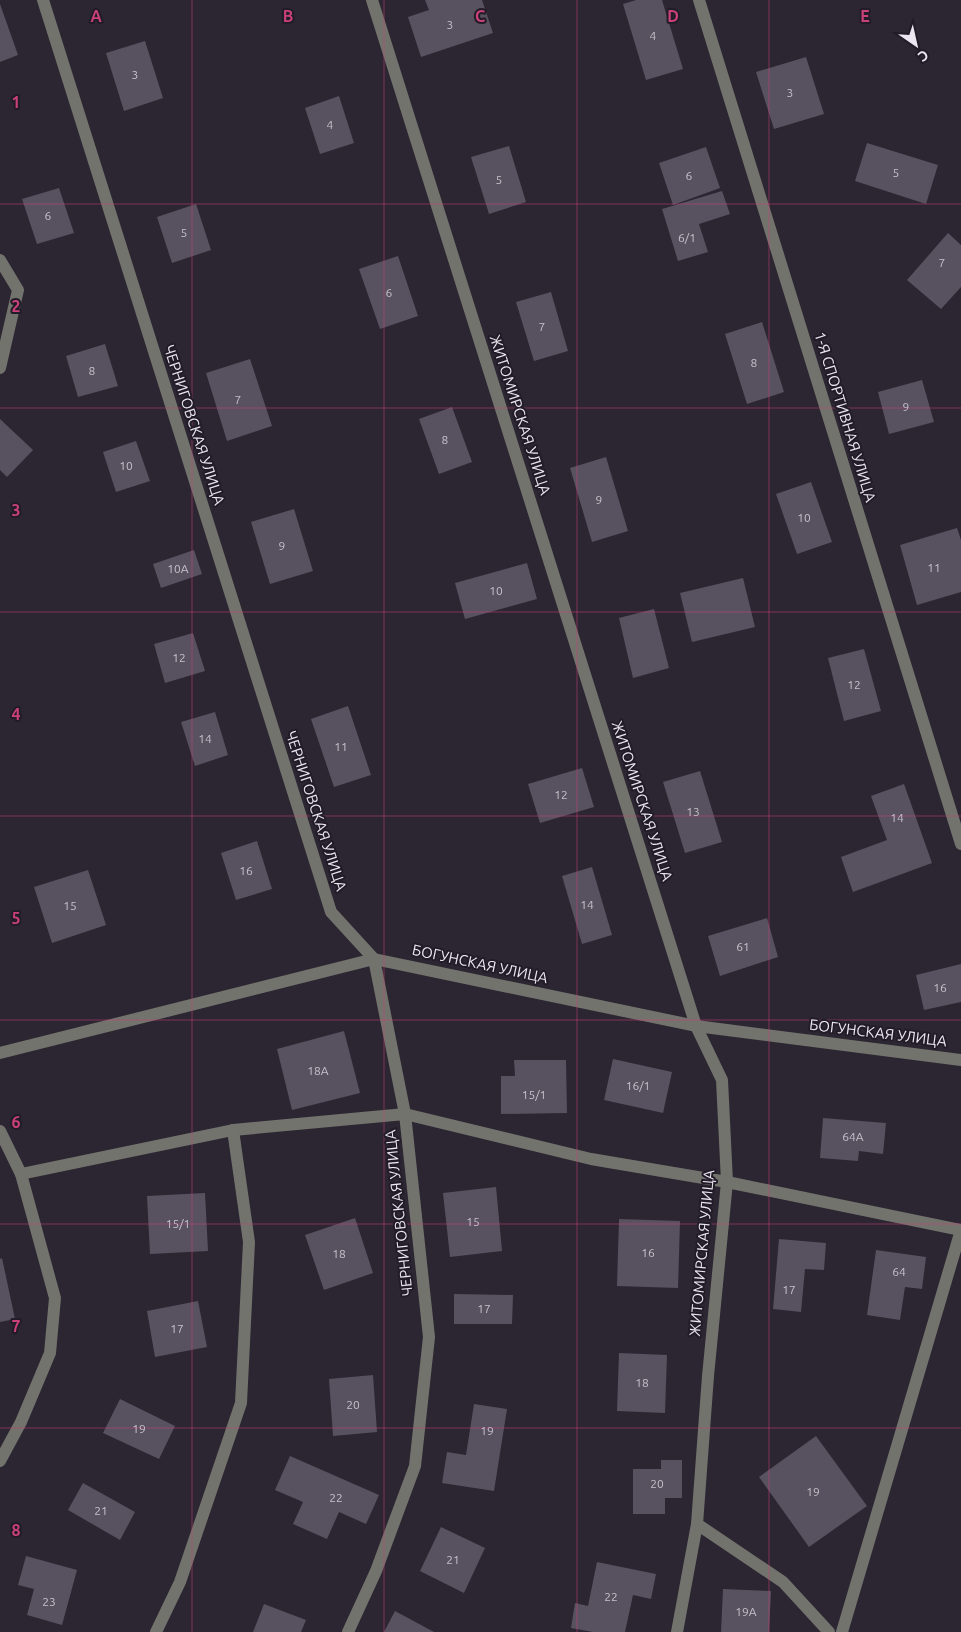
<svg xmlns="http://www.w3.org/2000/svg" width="961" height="1632" viewBox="0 0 961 1632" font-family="Ubuntu,sans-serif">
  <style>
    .building { fill: #58515f }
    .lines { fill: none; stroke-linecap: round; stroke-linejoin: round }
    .minor { stroke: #72736c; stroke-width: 12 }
    .grid { fill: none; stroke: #ca4179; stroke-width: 1; stroke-opacity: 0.55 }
    .labels { text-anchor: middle; stroke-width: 4; stroke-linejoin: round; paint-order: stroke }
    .number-label { font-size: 12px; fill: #c6c1cb }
    .street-label { font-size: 15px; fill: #ebe6ef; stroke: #221c28 }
    .grid-label { font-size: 16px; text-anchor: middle; font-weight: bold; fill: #ca4179; stroke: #221c28; stroke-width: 4; stroke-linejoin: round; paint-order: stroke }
  </style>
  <rect width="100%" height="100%" fill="#2c2532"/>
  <g class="building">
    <polygon points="425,0 482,0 493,33 421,57 408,17 429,10"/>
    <polygon points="636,0 662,0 683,69 646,80 623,4"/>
    <polygon points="0,4 18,55 0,62"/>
    <polygon points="145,41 163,98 124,111 106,53"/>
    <polygon points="806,57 824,114 774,129 756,72"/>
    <polygon points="339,96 354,143 320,154 305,108"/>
    <polygon points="867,143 938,165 926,204 855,181"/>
    <polygon points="509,146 526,202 489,214 471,157"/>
    <polygon points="706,147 720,188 673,205 659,163"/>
    <polygon points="59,188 74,233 37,244 22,199"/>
    <polygon points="722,191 730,214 699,224 708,252 678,261 662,209"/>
    <polygon points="196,204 211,250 172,263 157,217"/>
    <polygon points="948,233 961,245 961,287 941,309 907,280"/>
    <polygon points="398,256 418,316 380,329 359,269"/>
    <polygon points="551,292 568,351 534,361 516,302"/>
    <polygon points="762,322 784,392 747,404 725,334"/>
    <polygon points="105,344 118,386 78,397 66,356"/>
    <polygon points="250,359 272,426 227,441 206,373"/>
    <polygon points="922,380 934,422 889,434 878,392"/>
    <polygon points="452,407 472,462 439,474 419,419"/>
    <polygon points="0,419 33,450 7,477 0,470"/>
    <polygon points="136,441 150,481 116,492 103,452"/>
    <polygon points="606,457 628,531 592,542 570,468"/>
    <polygon points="811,482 832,542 797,554 776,494"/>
    <polygon points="294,509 313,571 270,584 251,522"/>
    <polygon points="957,528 961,540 961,592 917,605 900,545"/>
    <polygon points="194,550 202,574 161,588 153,564"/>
    <polygon points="527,563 537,599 465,619 455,583"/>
    <polygon points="743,578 755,627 692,642 680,593"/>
    <polygon points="654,609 669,668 633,678 619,618"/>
    <polygon points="193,633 205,671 165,683 154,644"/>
    <polygon points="864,649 881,711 844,721 828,658"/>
    <polygon points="348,706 371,775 334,787 311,719"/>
    <polygon points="215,712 228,755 195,766 181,722"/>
    <polygon points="582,768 594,807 540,823 528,784"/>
    <polygon points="700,771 722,842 685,853 663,782"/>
    <polygon points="904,784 932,863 853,892 841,857 887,840 871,796"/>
    <polygon points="257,841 272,889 236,900 221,853"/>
    <polygon points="592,867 612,935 582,944 562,876"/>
    <polygon points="88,870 106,925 52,943 34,887"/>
    <polygon points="767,918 778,957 720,976 708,936"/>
    <polygon points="961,964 961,1002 924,1010 916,975"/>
    <polygon points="344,1031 360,1093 292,1110 277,1049"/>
    <polygon points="613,1059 672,1072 663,1113 604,1100"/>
    <polygon points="514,1060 566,1060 567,1113 501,1114 501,1076 515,1076"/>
    <polygon points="823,1118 886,1123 883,1154 859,1151 858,1161 820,1158"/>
    <polygon points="496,1187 502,1251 450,1257 443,1193"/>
    <polygon points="205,1193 208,1251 150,1254 147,1196"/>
    <polygon points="355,1218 373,1273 324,1290 305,1235"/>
    <polygon points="619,1219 680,1221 678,1288 617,1286"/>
    <polygon points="779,1239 826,1243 824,1270 805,1269 801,1312 773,1309"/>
    <polygon points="876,1250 926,1257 922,1289 905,1287 900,1320 867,1315"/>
    <polygon points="2,1258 15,1319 0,1322 0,1259"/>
    <polygon points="454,1294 513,1295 512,1324 454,1324"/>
    <polygon points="198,1301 207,1347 155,1357 147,1311"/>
    <polygon points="619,1353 667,1355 665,1413 617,1411"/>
    <polygon points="373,1375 377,1432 333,1436 329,1379"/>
    <polygon points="120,1399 175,1426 159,1459 103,1433"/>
    <polygon points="474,1404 507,1409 494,1491 442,1483 447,1452 466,1455"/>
    <polygon points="816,1436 867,1506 809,1547 759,1477"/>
    <polygon points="290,1456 379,1495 366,1524 339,1512 327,1539 293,1524 303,1502 275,1490"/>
    <polygon points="661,1460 682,1460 682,1498 665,1498 665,1514 633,1514 633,1469 661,1469"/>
    <polygon points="83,1483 135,1512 120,1540 68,1510"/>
    <polygon points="441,1527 485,1548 464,1593 420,1571"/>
    <polygon points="26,1556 77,1570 62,1625 27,1615 34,1589 18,1585"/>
    <polygon points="597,1562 656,1574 651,1599 633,1595 625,1632 593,1632 571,1628 575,1603 588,1606"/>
    <polygon points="723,1589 771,1591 769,1632 721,1632"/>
    <polygon points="264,1604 306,1620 301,1632 253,1632"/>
    <polygon points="395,1611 434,1632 384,1632"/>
  </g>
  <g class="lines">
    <g class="minor">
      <polyline points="43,0 331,912 374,959 405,1114 429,1337 415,1466 376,1571 348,1632"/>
      <polyline points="372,0 696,1026 722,1080 727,1182 708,1376 697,1524 677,1632"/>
      <polyline points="699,0 961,844"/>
      <polyline points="0,260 18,290 0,368"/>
      <polyline points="0,1053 374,959 696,1026 961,1060"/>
      <polyline points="0,1131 21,1174 55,1298 50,1353 21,1422 0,1461"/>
      <polyline points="21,1174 233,1130 405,1114 591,1159 727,1182 961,1230"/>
      <polyline points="697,1524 783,1582 829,1632"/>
      <polyline points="156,1632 180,1582 241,1403 249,1242 233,1130"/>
      <polyline points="842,1632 961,1230"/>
    </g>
  </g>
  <path class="grid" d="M192 0V1632M384 0V1632M577 0V1632M769 0V1632M0 204H961M0 408H961M0 612H961M0 816H961M0 1020H961M0 1224H961M0 1428H961"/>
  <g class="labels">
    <g class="number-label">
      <text x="450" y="29">3</text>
      <text x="653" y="40">4</text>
      <text x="135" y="79">3</text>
      <text x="790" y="97">3</text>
      <text x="330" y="129">4</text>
      <text x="896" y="177">5</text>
      <text x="689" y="180">6</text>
      <text x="499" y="184">5</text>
      <text x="48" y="220">6</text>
      <text x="184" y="237">5</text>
      <text x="687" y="242">6/1</text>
      <text x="942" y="267">7</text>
      <text x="389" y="297">6</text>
      <text x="542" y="331">7</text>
      <text x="754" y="367">8</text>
      <text x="92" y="375">8</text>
      <text x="238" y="404">7</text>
      <text x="906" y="411">9</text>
      <text x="445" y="444">8</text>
      <text x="126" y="470">10</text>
      <text x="599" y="504">9</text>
      <text x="804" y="522">10</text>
      <text x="282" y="550">9</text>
      <text x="934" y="572">11</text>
      <text x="178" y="573">10А</text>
      <text x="496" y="595">10</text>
      <text x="179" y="662">12</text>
      <text x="854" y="689">12</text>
      <text x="205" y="743">14</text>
      <text x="341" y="751">11</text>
      <text x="561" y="799">12</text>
      <text x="693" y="816">13</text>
      <text x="897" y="822">14</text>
      <text x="246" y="875">16</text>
      <text x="587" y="909">14</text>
      <text x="70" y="910">15</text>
      <text x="743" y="951">61</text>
      <text x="940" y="992">16</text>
      <text x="318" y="1075">18А</text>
      <text x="638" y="1090">16/1</text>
      <text x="534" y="1099">15/1</text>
      <text x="853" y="1141">64А</text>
      <text x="473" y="1226">15</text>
      <text x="178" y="1228">15/1</text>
      <text x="648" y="1257">16</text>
      <text x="339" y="1258">18</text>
      <text x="899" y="1276">64</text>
      <text x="789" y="1294">17</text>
      <text x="484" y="1313">17</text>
      <text x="177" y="1333">17</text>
      <text x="642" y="1387">18</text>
      <text x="353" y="1409">20</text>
      <text x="139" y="1433">19</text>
      <text x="487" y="1435">19</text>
      <text x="657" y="1488">20</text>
      <text x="813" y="1496">19</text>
      <text x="336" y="1502">22</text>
      <text x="101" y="1515">21</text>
      <text x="453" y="1564">21</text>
      <text x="611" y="1601">22</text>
      <text x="49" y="1606">23</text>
      <text x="746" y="1616">19А</text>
    </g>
    <g class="street-label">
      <text transform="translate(520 415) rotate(72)" y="5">ЖИТОМИРСКАЯ УЛИЦА</text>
      <text transform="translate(845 417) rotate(73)" y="5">1-Я СПОРТИВНАЯ УЛИЦА</text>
      <text transform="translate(194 425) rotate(72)" y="5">ЧЕРНИГОВСКАЯ УЛИЦА</text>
      <text transform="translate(642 801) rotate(72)" y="5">ЖИТОМИРСКАЯ УЛИЦА</text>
      <text transform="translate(316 811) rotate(72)" y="5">ЧЕРНИГОВСКАЯ УЛИЦА</text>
      <text transform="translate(480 964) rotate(12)" y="5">БОГУНСКАЯ УЛИЦА</text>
      <text transform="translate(878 1033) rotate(7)" y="5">БОГУНСКАЯ УЛИЦА</text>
      <text transform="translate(399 1213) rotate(-96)" y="5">ЧЕРНИГОВСКАЯ УЛИЦА</text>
      <text transform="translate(702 1253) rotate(-85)" y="5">ЖИТОМИРСКАЯ УЛИЦА</text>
    </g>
  </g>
  <g class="grid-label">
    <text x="96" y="22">A</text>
    <text x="288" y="22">B</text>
    <text x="480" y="22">C</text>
    <text x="673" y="22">D</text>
    <text x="865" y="22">E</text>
    <text x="16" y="108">1</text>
    <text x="16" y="312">2</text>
    <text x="16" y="516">3</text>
    <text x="16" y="720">4</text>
    <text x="16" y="924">5</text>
    <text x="16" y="1128">6</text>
    <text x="16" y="1332">7</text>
    <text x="16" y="1536">8</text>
  </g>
  <g transform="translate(916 45) rotate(146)" stroke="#221c28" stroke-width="4" paint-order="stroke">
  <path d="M0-4L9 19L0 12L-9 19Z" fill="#ebe6ef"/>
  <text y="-8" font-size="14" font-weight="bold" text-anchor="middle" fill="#ebe6ef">С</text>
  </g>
</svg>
